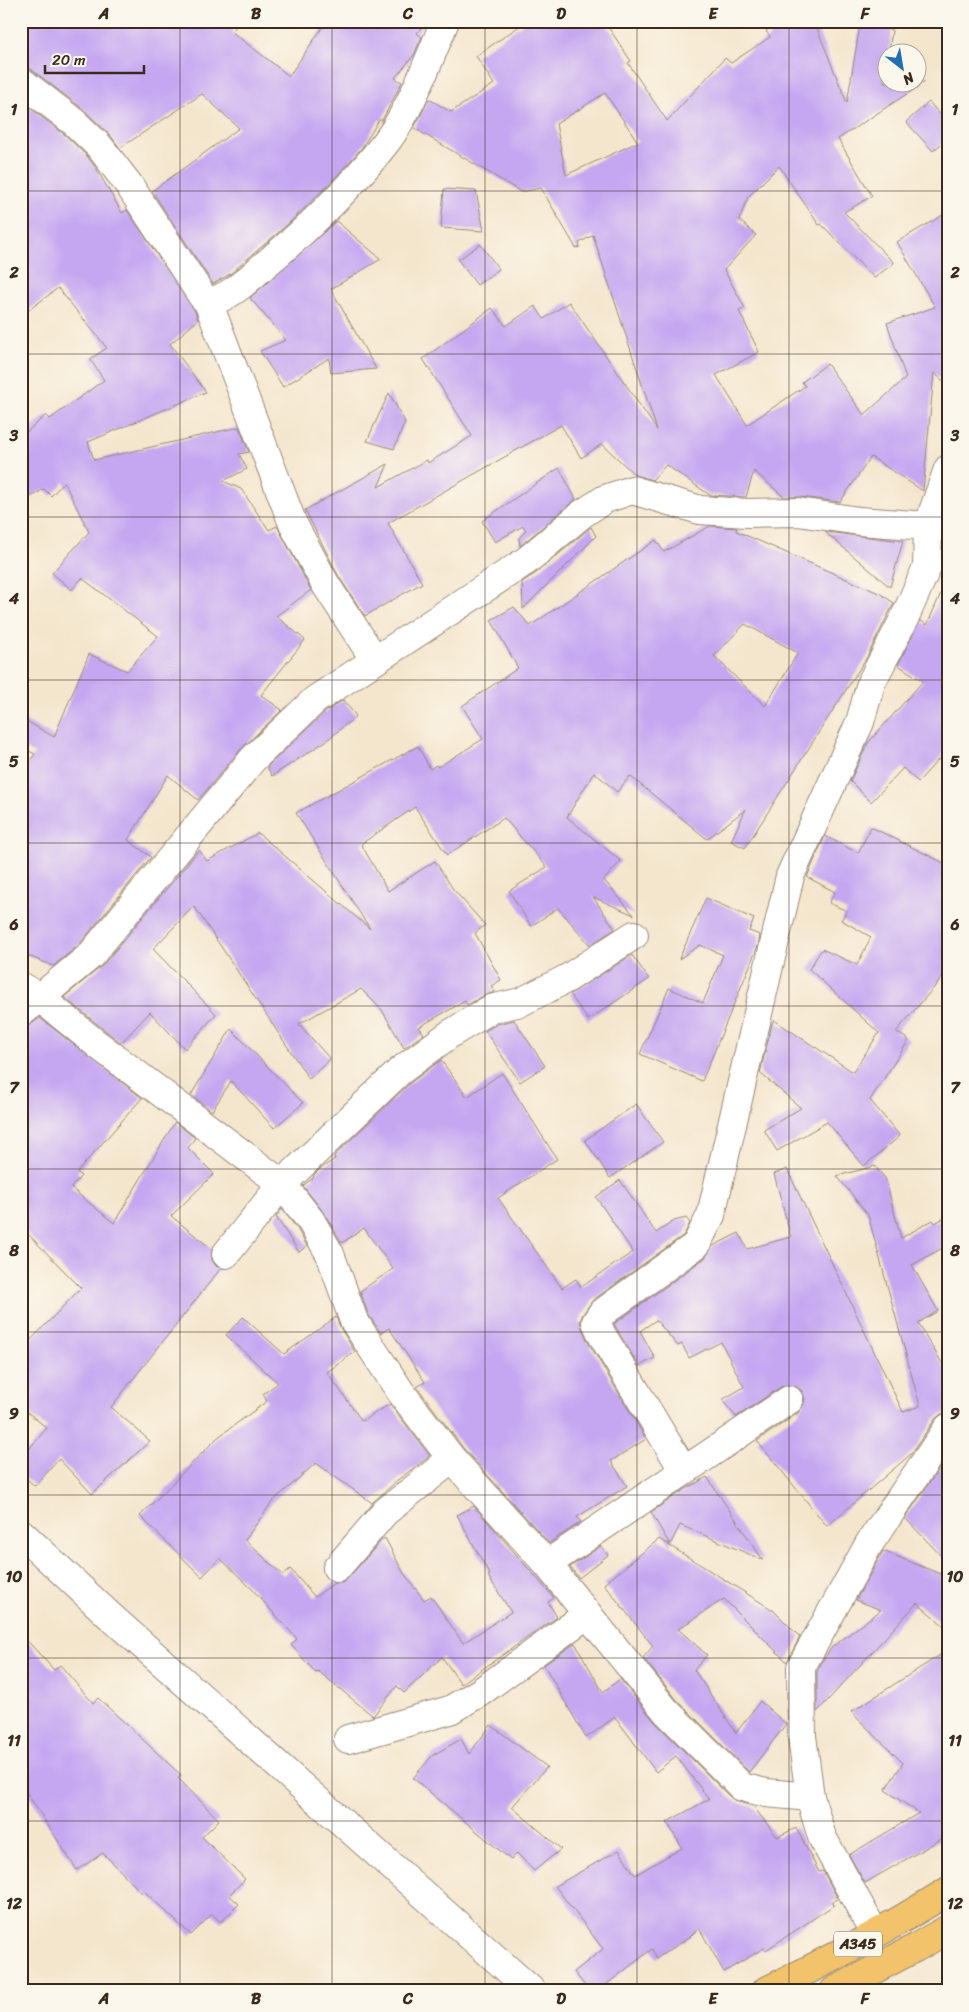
<svg xmlns="http://www.w3.org/2000/svg" width="969" height="2012" viewBox="0 0 969 2012" font-family="Sriracha,sans-serif">
  <style>
    .building { fill: #c5a7f1; fill-rule: evenodd }
    .lines { fill: none; stroke-linecap: round; stroke-linejoin: round }
    .street-casing { stroke: #988876; stroke-width: 30 }
    .highway-casing { stroke: #988876; stroke-width: 30 }
    .street { stroke: #fff; stroke-width: 28 }
    .highway { stroke: #f2c36a; stroke-width: 28 }
    .grid { fill: none; stroke: #3b2a1e; stroke-width: 1; stroke-opacity: 0.55 }
    .labels { text-anchor: middle; stroke-width: 4; stroke-linejoin: round; paint-order: stroke }
    .shield { fill: #fbf7ec; stroke: #75685c; stroke-width: 1 }
    .shield-label { font-size: 15px; font-weight: bold; fill: #3b2a1e }
    .neatline { fill: none; stroke: #3b2a1e; stroke-width: 2 }
    .grid-label { font-size: 16px; text-anchor: middle; font-weight: bold; fill: #3b2a1e }
  </style>
  <rect width="100%" height="100%" fill="#fbf7ec"/>
  <filter id="ink" filterUnits="userSpaceOnUse"><feTurbulence type="fractalNoise" baseFrequency=".02" numOctaves="2"/><feDisplacementMap in="SourceGraphic" scale="10" xChannelSelector="R" yChannelSelector="G"/><feConvolveMatrix kernelMatrix="1 2 1 2 8 2 1 2 1" color-interpolation-filters="sRGB"/></filter>
  <filter id="wash" filterUnits="userSpaceOnUse"><feTurbulence type="fractalNoise" baseFrequency=".0096" numOctaves="4" result="noise"/><feDisplacementMap in="SourceGraphic" scale="20" xChannelSelector="R" yChannelSelector="G"/><feGaussianBlur stdDeviation="1.12" result="paint"/><feColorMatrix in="noise" values="0 0 0 0 0 0 0 0 0 0 0 0 0 0 0 0 0 1.4 0 .05"/><feComposite in="paint" operator="in"/></filter>
  <g filter="url(#wash)">
    <rect width="100%" height="100%" fill="#f4e6cd"/>
    <g id="blocks">
      <g class="building">
        <polygon points="27,21 239,21 232,32 289,76 327,21 426,21 417,33 422,37 414,55 395,78 402,82 397,92 382,120 379,120 361,149 334,179 289,223 230,274 213,284 152,191 239,128 202,94 120,148 110,135 84,110 31,69 21,66 21,30"/>
        <path d="M527 21H604L631 61 628 63 667 121 725 58 731 63 770 37 766 31 779 21H814L847 103 860 25 892 30 889 52H886L884 82H925L838 139 872 196 844 212 894 263 874 278 821 224 819 225 779 166 748 197 739 220 756 235 724 270 745 308 739 311 759 352 716 375 747 425 805 386 802 382 827 364 864 415 906 378 887 323 935 307 897 242 948 212V385L934 373 923 491 871 457 840 502 800 497H784L754 471 746 497 710 495 666 465 652 480 635 475 602 444 581 458 561 425 388 523 422 583 365 616 339 577 305 510 388 464 378 487 427 460 428 463 472 436 423 359 492 308 506 326 535 306 544 319 569 302 657 430 593 235 579 243 580 247 576 248 541 188 521 192 414 128 429 99 451 112 494 84 476 56ZM605 93 638 142 566 175 556 124Z"/>
        <polygon points="21,101 64,134 87,156 96,168 122,213 127,210 195,311 198,320 170,344 206,392 88,442 94,460 239,427 249,452 239,454 247,469 223,481 241,489 269,530 277,526 311,590 276,616 305,640 261,695 282,710 241,749 198,800 168,775 128,840 151,857 79,945 53,966 21,953 21,772 35,754 21,747 21,718 54,737 89,654 127,671 158,636 82,578 72,590 52,573 89,532 64,482 51,496 44,489 21,502 21,437 46,415 50,419 104,380 90,359 107,348 58,288 21,316"/>
        <polygon points="929,102 948,123 948,138 933,151 906,122"/>
        <polygon points="444,189 476,191 484,231 441,228"/>
        <polygon points="336,221 381,259 331,289 376,369 331,373 329,358 283,387 260,351 286,340 250,298"/>
        <polygon points="480,244 499,269 477,285 458,260"/>
        <polygon points="389,393 405,422 394,449 367,441"/>
        <polygon points="559,468 576,499 520,546 519,538 526,530 523,526 495,542 482,521"/>
        <path d="M710 526 737 528 736 531 881 594 894 603 867 657 745 848 731 841 746 809 707 839 630 776 617 792 594 772 567 817 621 861 604 880 634 915 593 897 615 929 590 945 558 908 531 926 509 891 547 867 504 818 447 855 415 807 361 844 388 891 435 861 453 889 485 925 475 933 501 980 491 986 495 992 483 996 467 1005 465 1001 419 1027 424 1034 404 1048 382 1010 361 989 299 1024 330 1059 309 1079 194 906 153 949 216 1014 185 1049 150 1012 121 1043 64 997 102 966 199 850 207 861 258 833 370 929 296 813 418 746 430 769 436 765 438 767 483 739 462 706 518 668 491 620 514 607 530 626 656 540 664 552ZM745 624 798 653 765 706 714 656Z"/>
        <polygon points="591,527 596,536 523,609 522,582 536,573"/>
        <polygon points="825,532 903,541 890,587"/>
        <polygon points="948,577 948,749 918,782 903,768 871,802 850,781 868,743 923,681 898,665 920,620 927,625"/>
        <polygon points="343,700 356,716 326,741 272,776 267,767 325,712"/>
        <polygon points="871,827 948,865 948,971 896,1032 909,1040 870,1100 900,1136 864,1166 827,1122 777,1151 764,1130 801,1108 760,1073 772,1024 774,1020 853,1072 879,1033 809,969 822,949 857,965 871,937 841,920 847,911 829,903 835,892 807,877 825,836 858,853"/>
        <polygon points="706,898 754,919 749,931 760,935 758,946 702,1081 640,1054 669,988 703,1003 723,955 700,945 679,959"/>
        <polygon points="632,955 649,979 588,1020 570,994"/>
        <polygon points="40,1018 142,1098 77,1172 81,1176 71,1188 114,1223 175,1122 195,1138 188,1148 214,1174 171,1216 212,1249 212,1260 216,1266 221,1268 111,1407 150,1441 92,1494 59,1459 35,1486 21,1474 21,1458 47,1428 21,1407 21,1350 81,1288 21,1227 21,1031"/>
        <polygon points="514,1020 545,1066 520,1082 485,1031 497,1024"/>
        <polygon points="231,1029 303,1103 274,1128 231,1081 212,1111 191,1095"/>
        <polygon points="441,1060 467,1097 502,1073 557,1159 498,1198 562,1288 576,1279 581,1287 633,1252 596,1197 620,1180 656,1233 674,1221 686,1218 690,1223 684,1235 593,1300 583,1314 580,1321 582,1328 588,1342 646,1439 611,1461 627,1486 577,1517 581,1522 549,1543 464,1449 417,1387 425,1382 389,1328 381,1333 368,1314 360,1291 393,1269 364,1228 342,1243 324,1213 303,1186 314,1177 313,1176 320,1169 335,1159 334,1156 410,1083"/>
        <polygon points="636,1104 663,1142 610,1178 585,1140"/>
        <polygon points="875,1166 885,1178 901,1238 933,1220 935,1223 948,1216 948,1245 912,1265 938,1311 918,1323 948,1373 948,1413 941,1414 935,1419 911,1454 827,1526 757,1441 798,1413 803,1406 805,1399 802,1391 795,1386 787,1385 781,1387 736,1417 722,1400 744,1387 721,1342 689,1358 682,1344 678,1346 656,1320 640,1331 655,1358 639,1366 614,1324 705,1258 713,1246 739,1233 747,1249 791,1237 774,1174 787,1169 903,1412 920,1406 868,1215 837,1176"/>
        <polygon points="282,1209 298,1230 307,1246 299,1252 276,1217"/>
        <polygon points="243,1317 284,1354 336,1317 341,1329 355,1352 327,1372 362,1421 390,1404 430,1456 399,1479 372,1503 316,1463 272,1502 245,1540 283,1575 290,1569 315,1597 334,1583 342,1583 348,1578 381,1541 385,1538 403,1572 424,1600 431,1596 463,1643 511,1612 488,1576 490,1575 457,1515 474,1506 554,1598 548,1602 557,1617 461,1684 442,1657 404,1693 397,1686 373,1716 318,1671 316,1673 291,1645 297,1639 253,1590 220,1558 202,1577 140,1516 217,1438 267,1401 263,1394 278,1383 226,1335"/>
        <polygon points="948,1456 948,1563 905,1518"/>
        <polygon points="707,1477 763,1560 680,1525 670,1545 651,1512 684,1490"/>
        <polygon points="659,1539 773,1610 800,1637 787,1662 724,1599 678,1629 707,1655 694,1670 736,1733 760,1701 786,1724 749,1772 678,1701 643,1658 653,1646 604,1584"/>
        <polygon points="601,1546 608,1555 579,1578 570,1567"/>
        <polygon points="883,1551 948,1577 948,1629 917,1603 817,1712 817,1671 823,1660 832,1647 881,1610 856,1600"/>
        <polygon points="21,1634 54,1670 60,1665 93,1703 98,1698 181,1775 178,1778 219,1820 202,1837 245,1879 229,1895 239,1904 221,1922 212,1914 191,1935 145,1892 143,1894 103,1853 77,1870 21,1784"/>
        <polygon points="575,1643 603,1692 620,1679 655,1722 731,1798 738,1802 753,1806 777,1837 796,1828 819,1872 823,1871 838,1899 832,1902 834,1905 766,1950 764,1948 724,1972 699,1928 690,1937 657,1958 652,1949 598,1991 589,1991 574,1972 603,1949 555,1886 619,1850 635,1875 682,1848 667,1822 709,1799 676,1756 656,1772 615,1717 586,1738 544,1665"/>
        <polygon points="948,1650 948,1835 865,1883 849,1855 919,1813 885,1790 903,1763 851,1712"/>
        <polygon points="491,1725 547,1767 512,1807 561,1849 534,1871 517,1853 511,1860 413,1778 433,1755 461,1739 469,1754"/>
      </g>
    </g>
  </g>
  <g filter="url(#ink)">
    <use href="#blocks" fill-opacity="0" stroke="#988876" stroke-width="1"/>
    <g class="lines">
      <g class="street-casing">
        <g id="street">
          <polyline points="21,81 74,122 99,146 129,185 202,296 208,302 293,524 326,585 375,660"/>
          <path d="M208 302C231 298 250 277 267 263 311 226 352 186 387 141 410 110 430 58 445 21"/>
          <polyline points="21,986 39,997 98,1045 282,1184 311,1221 330,1254 354,1321 400,1391 452,1459 547,1564 666,1711 742,1787 766,1793 810,1797"/>
          <polyline points="21,1013 90,956 253,759 315,700 526,561 582,514 605,499 632,490 700,510 747,513 798,512 859,521 928,526"/>
          <polyline points="226,1254 282,1184 400,1071 450,1034 491,1009 521,1002 568,978 634,935"/>
          <polyline points="684,1471 602,1335 596,1322 602,1313 696,1245 711,1215 790,876 860,722 871,683 904,619 927,567 928,526 948,469"/>
          <polyline points="21,1533 110,1616 532,1991"/>
          <polyline points="547,1564 789,1400"/>
          <polyline points="337,1568 385,1512 452,1459"/>
          <polyline points="348,1739 450,1710 479,1693 588,1614"/>
          <polyline points="875,1934 822,1837 810,1797 802,1736 801,1667 869,1544 948,1428"/>
        </g>
      </g>
      <g class="highway-casing">
        <g id="highway">
          <path d="M766 1991C828 1961 889 1928 948 1891"/>
          <polyline points="834,1991 915,1948 948,1929"/>
        </g>
      </g>
      <use href="#street" class="street"/>
      <use href="#highway" class="highway"/>
    </g>
  </g>
  <path class="grid" d="M180 21V1991M332 21V1991M485 21V1991M637 21V1991M789 21V1991M21 191H948M21 354H948M21 517H948M21 680H948M21 843H948M21 1006H948M21 1169H948M21 1332H948M21 1495H948M21 1658H948M21 1821H948"/>
  <g class="labels">
    <rect class="shield" x="834" y="1931.5" width="48" height="25" rx="4"/>
    <g class="shield-label">
      <text x="858" y="1949">A345</text>
    </g>
  </g>
  <rect width="969" height="2012" fill="none" stroke="#fbf7ec" stroke-width="55"/>
  <g transform="translate(902 68) rotate(149)"><circle r="24" fill="#fbf7ec" stroke="#aea59a"/>
  <path d="M0-4L9 19L0 12L-9 19Z" fill="#1f6fb2"/>
  <text y="-8" font-size="14" font-weight="bold" text-anchor="middle" fill="#3b2a1e">N</text>
  </g>
  <path d="M45 65v8h99v-8" fill="none" stroke="#3b2a1e" stroke-width="2.5"/>
  <text x="52" y="65" font-size="15" fill="#3b2a1e" stroke="#fbf7ec" stroke-width="4" paint-order="stroke">20 m</text>
  <rect x="28" y="28" width="914" height="1956" class="neatline"/>
  <g class="grid-label">
    <text x="104" y="19">A</text>
    <text x="256" y="19">B</text>
    <text x="408" y="19">C</text>
    <text x="561" y="19">D</text>
    <text x="713" y="19">E</text>
    <text x="865" y="19">F</text>
    <text x="14" y="115">1</text>
    <text x="955" y="115">1</text>
    <text x="14" y="278">2</text>
    <text x="955" y="278">2</text>
    <text x="14" y="441">3</text>
    <text x="955" y="441">3</text>
    <text x="14" y="604">4</text>
    <text x="955" y="604">4</text>
    <text x="14" y="767">5</text>
    <text x="955" y="767">5</text>
    <text x="14" y="930">6</text>
    <text x="955" y="930">6</text>
    <text x="14" y="1093">7</text>
    <text x="955" y="1093">7</text>
    <text x="14" y="1256">8</text>
    <text x="955" y="1256">8</text>
    <text x="14" y="1419">9</text>
    <text x="955" y="1419">9</text>
    <text x="14" y="1582">10</text>
    <text x="955" y="1582">10</text>
    <text x="14" y="1746">11</text>
    <text x="955" y="1746">11</text>
    <text x="14" y="1909">12</text>
    <text x="955" y="1909">12</text>
    <text x="104" y="2004">A</text>
    <text x="256" y="2004">B</text>
    <text x="408" y="2004">C</text>
    <text x="561" y="2004">D</text>
    <text x="713" y="2004">E</text>
    <text x="865" y="2004">F</text>
  </g>
</svg>
